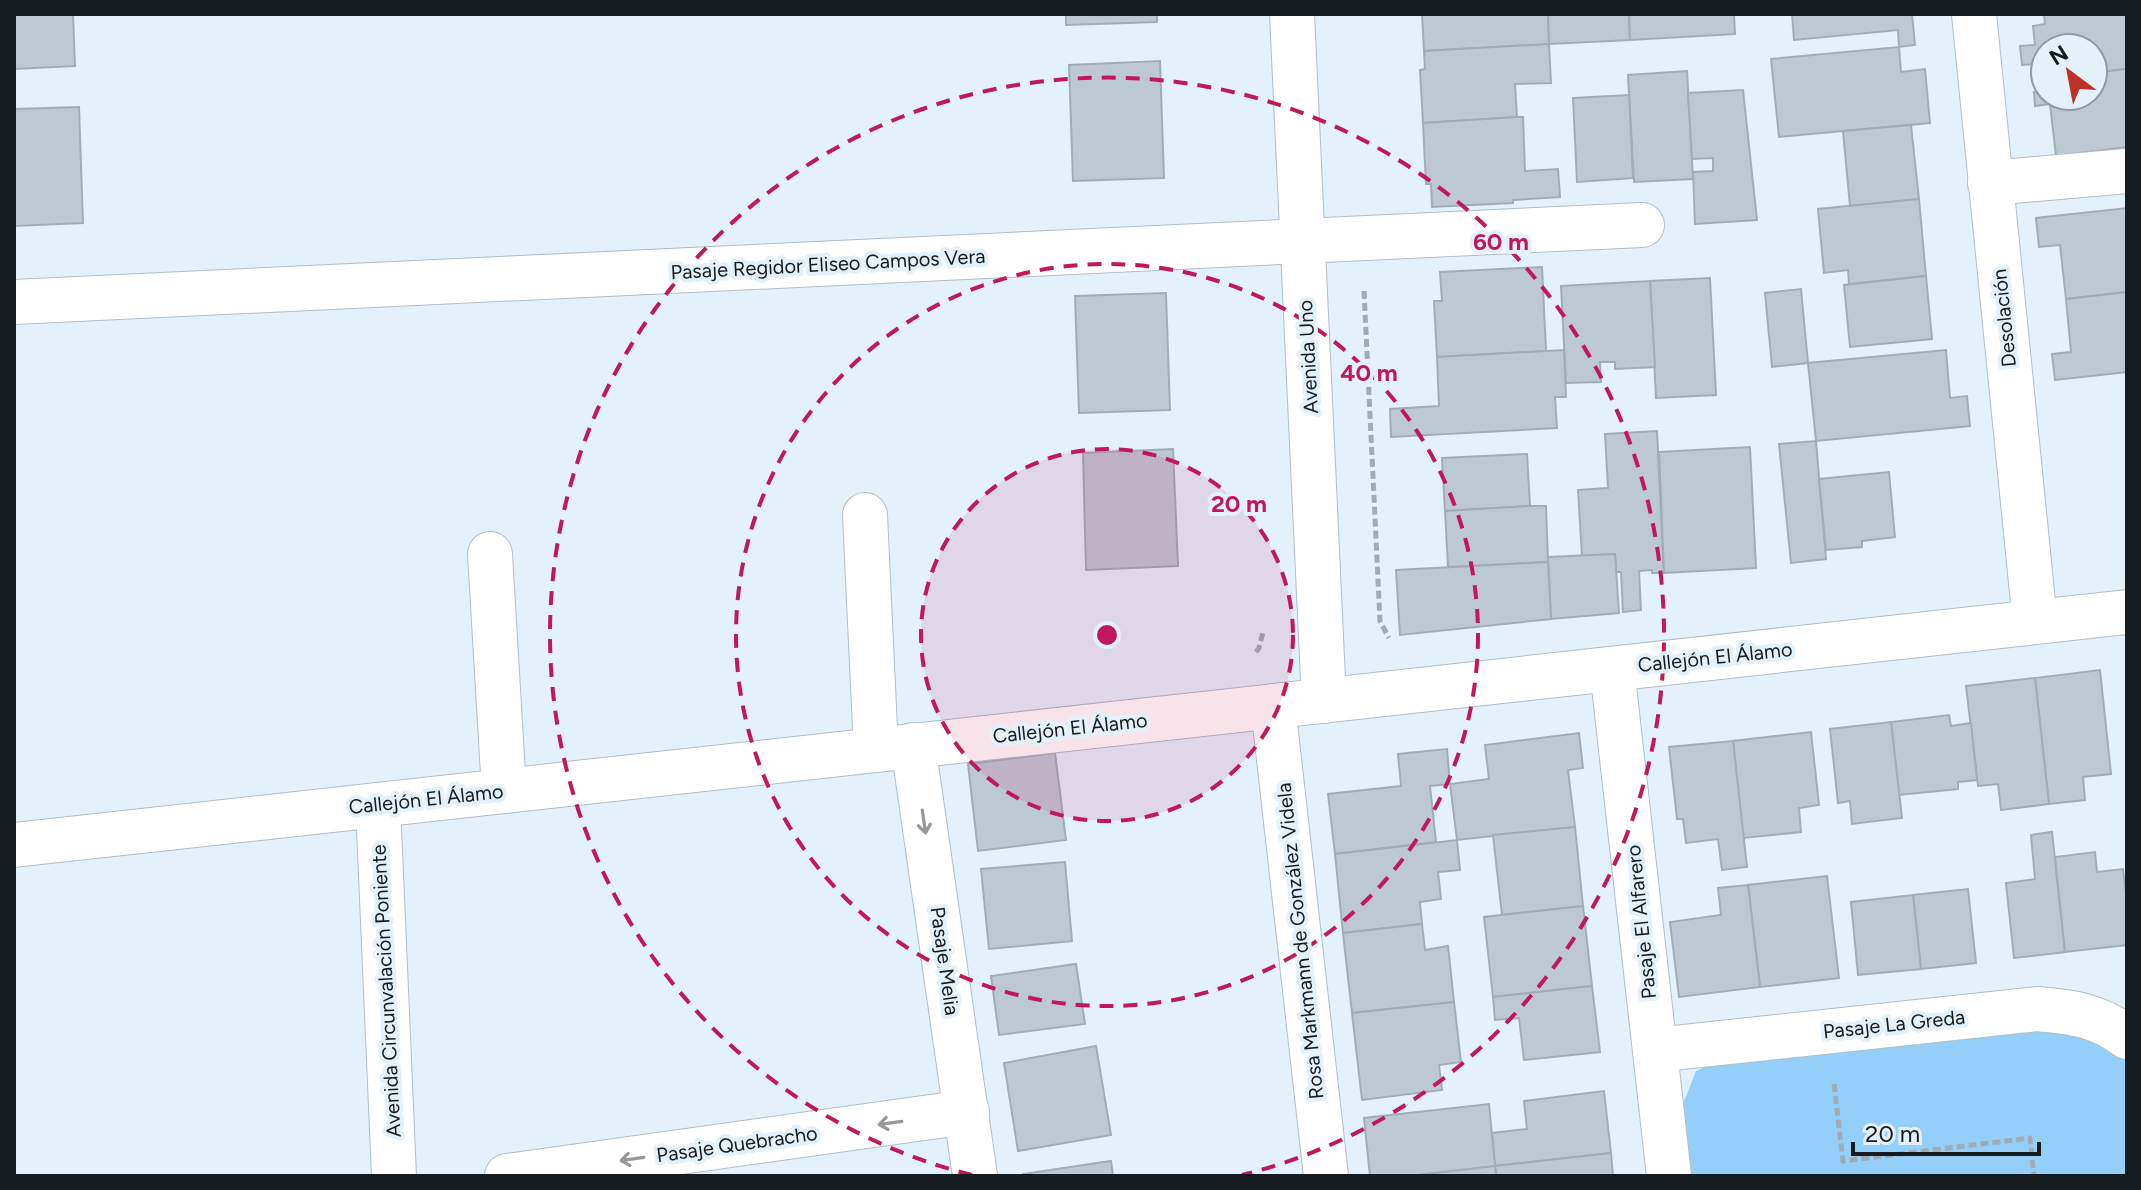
<svg xmlns="http://www.w3.org/2000/svg" width="2141" height="1190" viewBox="0 0 2141 1190" font-family="Figtree,sans-serif">
  <style>
    .green { fill: #93cff8 }
    .building { fill: #bcc9d3; stroke: #a0adb6; stroke-width: 2 }
    .lines { fill: none; stroke-linecap: round; stroke-linejoin: round }
    .street-casing { stroke: #b1bec7; stroke-width: 46 }
    .path { stroke: #a0abb3; stroke-width: 5; stroke-dasharray: 8 4; stroke-linecap: butt }
    .street { stroke: #fff; stroke-width: 44 }
    .oneway { stroke: #96989a }
    .ring { fill: none; stroke: #c2185b; stroke-width: 4; stroke-dasharray: 14 10 }
    .labels { text-anchor: middle; stroke-width: 8; stroke-linejoin: round; paint-order: stroke }
    .street-label { font-size: 20px; fill: #161b1f; stroke: #e3f1fb }
    .centre { fill: #c2185b; stroke: #e3f1fb; stroke-width: 4 }
    .ring-label { font-size: 24px; text-anchor: middle; font-weight: bold; fill: #c2185b; stroke: #e3f1fb; stroke-width: 8; stroke-linejoin: round; paint-order: stroke }
  </style>
  <rect width="100%" height="100%" fill="#e3f1fb"/>
  <polygon class="green" points="2075,1027 2127,1058 2127,1176 1692,1176 1683,1104 1696,1071 1730,1055"/>
  <g class="building">
    <polygon points="14,14 73,14 75,66 14,69"/>
    <polygon points="1066,14 1157,14 1157,22 1066,25"/>
    <polygon points="1422,14 1548,14 1549,44 1424,51"/>
    <polygon points="1548,14 1629,14 1630,40 1549,44"/>
    <polygon points="1629,14 1734,14 1735,34 1630,40"/>
    <polygon points="1792,14 1912,14 1915,45 1899,47 1898,30 1794,40"/>
    <polygon points="2044,14 2127,14 2127,69 2093,73 2093,48 2045,48 2045,79 2039,80 2037,64 2022,65 2020,46 2035,45 2033,26 2045,24"/>
    <polygon points="1549,44 1551,83 1515,84 1517,117 1423,123 1420,70 1425,69 1424,51"/>
    <polygon points="1899,47 1901,72 1925,69 1930,123 1779,137 1771,59"/>
    <polygon points="1160,61 1164,178 1073,181 1069,65"/>
    <polygon points="2126,69 2127,147 2056,156 2050,104 2035,106 2034,92 2045,91 2045,96 2093,96 2093,73"/>
    <polygon points="1687,71 1693,179 1634,182 1628,75"/>
    <polygon points="1743,90 1757,220 1695,224 1693,172 1713,171 1713,158 1692,159 1688,93"/>
    <polygon points="1629,95 1633,178 1577,182 1573,98"/>
    <polygon points="79,107 83,223 14,226 14,109"/>
    <polygon points="1517,117 1523,117 1525,171 1558,169 1560,197 1513,200 1513,203 1432,207 1431,184 1426,184 1423,123"/>
    <polygon points="1911,125 1919,199 1850,206 1843,131"/>
    <polygon points="1919,199 1926,276 1849,284 1848,270 1824,273 1818,209"/>
    <polygon points="2127,208 2127,292 2066,299 2060,245 2039,247 2036,218"/>
    <polygon points="1542,267 1546,351 1437,357 1434,301 1442,301 1440,272"/>
    <polygon points="1926,276 1932,339 1850,347 1844,285"/>
    <polygon points="1710,278 1716,395 1656,398 1650,281"/>
    <polygon points="1650,281 1655,367 1615,369 1615,362 1600,362 1601,382 1566,383 1561,286"/>
    <polygon points="1801,289 1808,363 1772,367 1765,293"/>
    <polygon points="2127,292 2127,372 2055,380 2052,354 2071,352 2066,299"/>
    <polygon points="1166,293 1170,410 1079,413 1075,296"/>
    <polygon points="1564,350 1566,397 1555,397 1557,428 1391,437 1390,409 1439,406 1437,357"/>
    <polygon points="1946,350 1950,398 1967,396 1970,426 1816,441 1808,363"/>
    <polygon points="1657,431 1664,573 1652,573 1652,570 1639,571 1641,610 1623,612 1621,572 1616,572 1615,554 1582,556 1578,490 1608,488 1605,434"/>
    <polygon points="1816,441 1826,559 1791,563 1779,444"/>
    <polygon points="1750,447 1756,568 1664,573 1659,452"/>
    <polygon points="1173,449 1178,566 1086,570 1083,453"/>
    <polygon points="1527,454 1530,506 1445,511 1442,458"/>
    <polygon points="1889,472 1895,537 1862,541 1862,547 1826,550 1819,479"/>
    <polygon points="1530,506 1546,506 1548,562 1448,567 1445,511"/>
    <polygon points="1615,554 1619,613 1551,619 1548,557"/>
    <polygon points="1548,562 1551,619 1400,635 1396,570"/>
    <polygon points="2100,670 2111,774 2083,777 2085,800 2049,804 2035,678"/>
    <polygon points="2035,678 2049,804 2001,810 1998,784 1978,786 1966,686"/>
    <polygon points="1949,715 1951,726 1971,723 1977,780 1958,782 1958,789 1899,795 1891,722"/>
    <polygon points="1891,722 1902,818 1852,824 1850,801 1838,803 1830,729"/>
    <polygon points="1811,732 1819,805 1799,808 1801,832 1743,838 1733,741"/>
    <polygon points="1579,733 1583,768 1568,770 1575,827 1457,840 1450,784 1489,779 1485,745"/>
    <polygon points="1733,741 1747,867 1722,870 1718,839 1686,843 1683,819 1677,819 1669,747"/>
    <polygon points="1447,749 1450,784 1430,786 1436,842 1335,854 1328,794 1401,786 1398,754"/>
    <polygon points="1055,753 1066,840 978,851 968,764"/>
    <polygon points="1575,827 1583,906 1502,915 1493,835"/>
    <polygon points="2052,832 2065,952 2014,958 2006,883 2035,879 2031,835"/>
    <polygon points="1457,840 1460,870 1438,872 1441,899 1420,902 1422,924 1343,933 1335,854"/>
    <polygon points="2095,852 2097,872 2123,869 2127,901 2127,945 2065,952 2055,857"/>
    <polygon points="1065,862 1072,941 989,949 981,869"/>
    <polygon points="1827,876 1839,978 1760,987 1748,885"/>
    <polygon points="1748,885 1760,987 1679,997 1670,922 1721,915 1718,888"/>
    <polygon points="1968,889 1976,963 1921,969 1913,895"/>
    <polygon points="1913,895 1921,969 1858,975 1851,902"/>
    <polygon points="1583,906 1592,986 1493,997 1484,917"/>
    <polygon points="1422,924 1425,950 1448,946 1454,1002 1352,1013 1343,933"/>
    <polygon points="1076,964 1085,1024 999,1035 991,976"/>
    <polygon points="1592,986 1600,1052 1524,1060 1519,1018 1495,1020 1493,997"/>
    <polygon points="1454,1002 1461,1062 1439,1065 1442,1090 1362,1100 1352,1013"/>
    <polygon points="1096,1046 1111,1135 1018,1151 1004,1063"/>
    <polygon points="1604,1091 1611,1153 1495,1166 1492,1133 1527,1129 1524,1101"/>
    <polygon points="1489,1104 1495,1166 1410,1176 1370,1176 1364,1118"/>
    <polygon points="1611,1153 1613,1176 1496,1176 1495,1166"/>
    <polygon points="1111,1161 1113,1176 1023,1176 1023,1174"/>
    <polygon points="1495,1166 1496,1176 1410,1176"/>
  </g>
  <g class="lines">
    <g class="street-casing">
      <g id="street">
        <polyline points="1292,14 1324,701"/>
        <polyline points="1974,14 2035,622"/>
        <polyline points="1990,183 2127,171"/>
        <polyline points="14,302 1642,225"/>
        <polyline points="865,515 876,750"/>
        <polyline points="490,554 504,791"/>
        <polyline points="1612,669 1669,1176"/>
        <polyline points="1273,706 1326,1176"/>
        <polyline points="913,745 975,1176"/>
        <polyline points="378,805 394,1176"/>
        <polyline points="14,845 2127,612"/>
        <path d="M1655 1050 2037 1009C2073 1012 2097 1015 2127 1037"/>
        <polyline points="507,1176 967,1112"/>
      </g>
    </g>
    <g class="path">
      <polyline points="1364,291 1380,621 1389,638"/>
      <polyline points="1256,652 1259,648 1263,632"/>
      <polyline points="1834,1084 1843,1161 2030,1138 2034,1176"/>
    </g>
    <use href="#street" class="street"/>
  </g>
  <defs><path id="oneway-shaft" d="M-6 0H5M1.5-3L5.5 0L1.5 3" fill="none" stroke-width="1.6" stroke-linecap="round" stroke-linejoin="round" transform="scale(2)"/></defs>
  <g class="oneway">
    <use href="#oneway-shaft" transform="translate(924 822) rotate(82)"/>
    <use href="#oneway-shaft" transform="translate(890 1123) rotate(172)"/>
    <use href="#oneway-shaft" transform="translate(632 1159) rotate(172)"/>
  </g>
  <circle cx="1107" cy="635" r="186" fill="#c2185b" fill-opacity=".12"/>
  <g class="ring">
    <circle cx="1107" cy="635" r="186"/>
    <circle cx="1107" cy="635" r="371"/>
    <path d="M972 1175A557 557 0 1 1 1242 1175"/>
  </g>
  <g class="labels">
    <g class="street-label">
      <text transform="translate(828 264) rotate(-3)" y="7">Pasaje Regidor Eliseo Campos Vera</text>
      <text transform="translate(2004 318) rotate(-96)" y="7">Desolación</text>
      <text transform="translate(1308 357) rotate(-93)" y="7">Avenida Uno</text>
      <text transform="translate(1715 657) rotate(-6)" y="7">Callejón El Álamo</text>
      <text transform="translate(1070 728) rotate(-6)" y="7">Callejón El Álamo</text>
      <text transform="translate(426 799) rotate(-6)" y="7">Callejón El Álamo</text>
      <text transform="translate(1641 922) rotate(-96)" y="7">Pasaje El Alfarero</text>
      <text transform="translate(1300 941) rotate(-96)" y="7">Rosa Markmann de González Videla</text>
      <text transform="translate(945 961) rotate(82)" y="7">Pasaje Melia</text>
      <text transform="translate(386 991) rotate(-93)" y="7">Avenida Circunvalación Poniente</text>
      <text transform="translate(1894 1024) rotate(-6)" y="7">Pasaje La Greda</text>
      <text transform="translate(737 1144) rotate(-8)" y="7">Pasaje Quebracho</text>
    </g>
  </g>
  <circle cx="1107" cy="635" r="12" class="centre"/>
  <g class="ring-label">
    <text x="1501" y="250">60 m</text>
    <text x="1369" y="381">40 m</text>
    <text x="1239" y="512">20 m</text>
  </g>
  <rect width="2141" height="1190" fill="none" stroke="#161b1f" stroke-width="32"/>
  <g transform="translate(2069 72) rotate(328)"><circle r="38" fill="#e3f1fb" stroke="#919ba3" stroke-width="2"/>
  <path d="M0-6L14 30L0 20L-14 30Z" fill="#bf3126"/>
  <text y="-12" font-size="22" font-weight="bold" text-anchor="middle" fill="#161b1f">N</text>
  </g>
  <path d="M1853 1142v12h186v-12" fill="none" stroke="#161b1f" stroke-width="4"/>
  <text x="1865" y="1142" font-size="24" fill="#161b1f" stroke="#e3f1fb" stroke-width="6" paint-order="stroke">20 m</text>
</svg>
